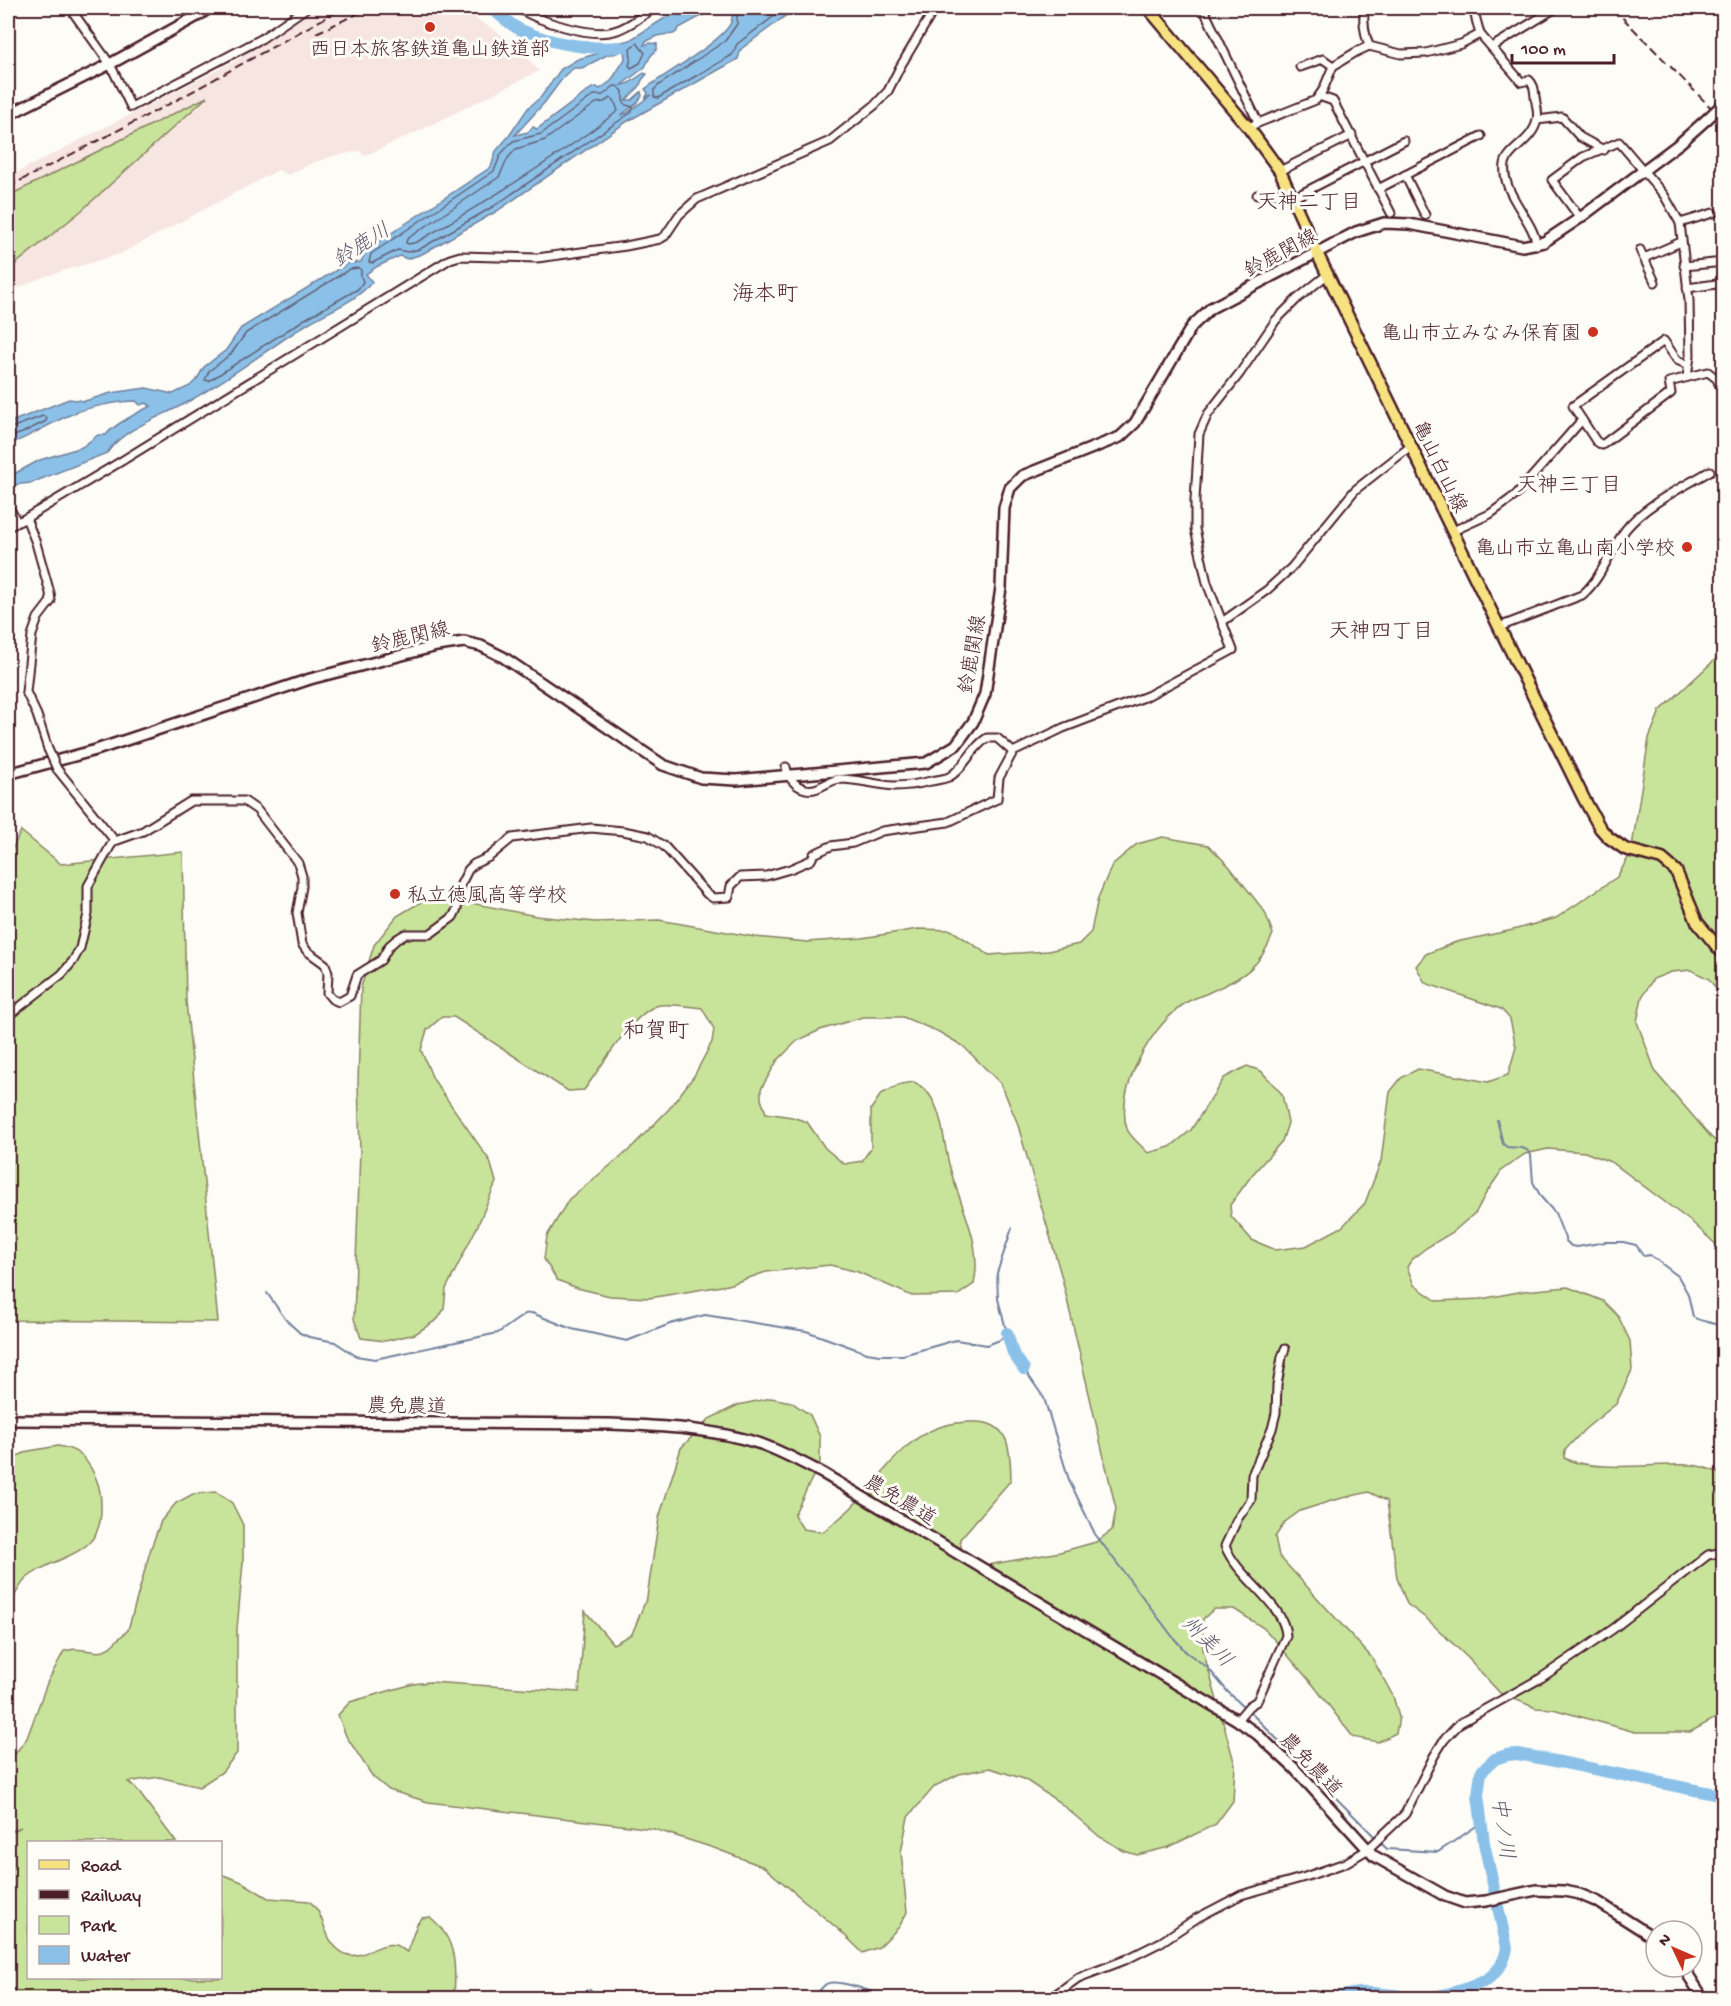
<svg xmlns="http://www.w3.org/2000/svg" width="1731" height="2006" viewBox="0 0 1731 2006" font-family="'Gochi Hand','Klee One',sans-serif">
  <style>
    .built { fill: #f7e5e1 }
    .green { fill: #c8e49a; stroke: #898262; stroke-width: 1.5 }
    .water { fill: #8bc1e8; stroke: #71809c; stroke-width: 1.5; fill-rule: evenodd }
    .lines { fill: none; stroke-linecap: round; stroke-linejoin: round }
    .shore { stroke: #646077; stroke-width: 1.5 }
    .stream { stroke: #71809c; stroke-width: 2 }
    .river { stroke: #8bc1e8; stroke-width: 12 }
    .street-casing { stroke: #4a1f2b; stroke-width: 11 }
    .secondary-casing { stroke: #4a1f2b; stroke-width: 14 }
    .primary-casing { stroke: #4a1f2b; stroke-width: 15 }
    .street { stroke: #fdfcf7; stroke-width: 7 }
    .secondary { stroke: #fdfcf7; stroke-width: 9 }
    .primary { stroke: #f7e281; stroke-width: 10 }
    .rail { stroke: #4a1f2b; stroke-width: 2; stroke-dasharray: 9 4.5; stroke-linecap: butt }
    .street-bridge-casing { stroke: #4a1f2b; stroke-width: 11; stroke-linecap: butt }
    .secondary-bridge-casing { stroke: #4a1f2b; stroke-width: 14; stroke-linecap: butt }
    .street-bridge { stroke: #fdfcf7; stroke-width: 7 }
    .secondary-bridge { stroke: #fdfcf7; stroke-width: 9 }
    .poi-dot { fill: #c8321e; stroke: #fdfcf7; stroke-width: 2 }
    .labels { text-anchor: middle; stroke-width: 6; stroke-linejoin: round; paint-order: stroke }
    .poi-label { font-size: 20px; fill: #4a1f2b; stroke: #fdfcf7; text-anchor: end }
    .street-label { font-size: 20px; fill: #4a1f2b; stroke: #fdfcf7 }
    .neighbourhood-label { font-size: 21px; fill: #4a1f2b; stroke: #fdfcf7 }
    .water-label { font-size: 21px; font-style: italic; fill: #61586d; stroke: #fdfcf7 }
    .quarter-label { font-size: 22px; fill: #4a1f2b; stroke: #fdfcf7 }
  </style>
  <rect width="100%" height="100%" fill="#fdfcf7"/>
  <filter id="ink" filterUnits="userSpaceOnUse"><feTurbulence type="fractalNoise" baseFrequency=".0167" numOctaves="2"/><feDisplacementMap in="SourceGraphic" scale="12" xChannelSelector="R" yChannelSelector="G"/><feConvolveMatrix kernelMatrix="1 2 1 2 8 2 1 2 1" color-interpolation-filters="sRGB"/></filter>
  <g filter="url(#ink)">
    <polygon class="built" points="312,8 466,8 478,20 513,42 539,71 417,132 364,156 360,151 333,156 310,164 289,175 278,170 120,254 43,277 8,292 8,270 81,211 205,98 8,196 8,177 235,61 287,27"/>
    <g class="green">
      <polygon points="207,97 81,211 8,270 8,223 9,221 8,218 8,196"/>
      <path d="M1723 652V998L1709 979 1691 970 1671 972 1653 979 1642 997 1637 1022 1656 1073 1711 1137 1723 1148V1251L1694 1224 1613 1163 1585 1152 1548 1149 1525 1154 1502 1170 1485 1195 1476 1212 1453 1232 1426 1248 1412 1259 1407 1267 1414 1285 1437 1301 1481 1299 1524 1291 1568 1287 1603 1301 1618 1316 1630 1341 1632 1370 1616 1404 1585 1429 1565 1450 1564 1458C1594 1473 1658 1463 1692 1465 1703 1466 1714 1471 1723 1474L1724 1709 1716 1718 1690 1732H1635L1553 1709 1536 1708 1500 1693 1468 1658 1427 1619 1407 1604 1397 1578 1387 1501 1369 1492 1334 1500 1300 1511 1285 1522 1275 1537 1279 1556 1372 1658 1393 1696 1399 1717 1396 1733 1378 1742 1353 1737 1314 1686 1265 1629 1234 1609H1214L1203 1619V1650L1235 1765 1233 1801 1216 1824 1169 1847 1137 1855 1124 1851 1100 1837 1059 1802 1024 1779 990 1768 959 1774 935 1786 908 1817 901 1852 907 1912 899 1927 879 1947 863 1953 838 1929 764 1867 714 1848 654 1829 428 1802 389 1790 373 1777 346 1736 338 1715 350 1702 413 1684 430 1682 579 1692 585 1611 613 1644 632 1634 647 1597 659 1518 681 1448 709 1419 738 1405 771 1398 791 1402 810 1415 820 1437V1462L794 1515 803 1529 823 1532C832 1524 842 1517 851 1508 891 1468 911 1419 977 1422 1012 1423 1010 1455 1011 1480L960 1539 962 1552 982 1566 1060 1552 1096 1542 1112 1530 1116 1509 1062 1278 1017 1122 1001 1084 963 1046 939 1032 903 1017H863L820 1030 797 1041 777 1061 761 1089V1099L766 1113 792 1117 807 1122 825 1148 844 1164 862 1161 871 1148V1109L881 1094 901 1084 914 1082C919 1085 925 1089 929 1094 944 1115 943 1144 950 1168 960 1206 983 1243 974 1284L958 1295 912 1296 858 1272 830 1265 766 1272 728 1285 649 1298 610 1296 577 1288 557 1280 544 1259 547 1236 569 1199 628 1151 669 1109 694 1076 712 1042 714 1029 702 1008C691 1007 666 1002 656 1006 631 1015 601 1068 584 1090L568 1091 454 1017H442L427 1030 421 1050 433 1079 490 1161 496 1182 478 1225 446 1289 444 1309 438 1319 415 1334 385 1341 361 1338 354 1319 360 1151 358 1082 361 987 374 945 397 916 421 902 457 900 536 916 595 922 659 920 755 937 807 942 862 938 918 929 951 930 989 955 1048 951 1079 944 1091 932 1098 898 1112 865 1137 844 1163 837 1208 845 1229 866 1265 912 1273 934C1260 967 1244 977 1212 991 1204 995 1194 998 1187 1002 1153 1023 1114 1089 1127 1129 1130 1137 1142 1146 1148 1153L1170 1147 1191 1130 1224 1078 1247 1066 1261 1071 1282 1094 1288 1123 1282 1141 1252 1175 1230 1205 1231 1216 1252 1240 1276 1250 1306 1246 1342 1227 1365 1203 1381 1161 1390 1092 1401 1078 1418 1069 1488 1082 1508 1075 1516 1047 1510 1019 1501 1009 1425 983 1416 966 1426 954 1456 942 1513 930 1556 918 1617 877 1631 853 1649 738 1660 711Z"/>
      <polygon points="21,831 61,864 183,852 186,1001 218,1322 8,1320 8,858"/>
      <path d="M58 1446C78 1449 86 1457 95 1476 101 1489 101 1498 101 1511 100 1559 55 1554 27 1578 19 1585 13 1599 8 1609V1460L29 1451Z"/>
      <path d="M216 1492 232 1503 243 1525V1563L237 1629V1753L222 1772 199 1787 159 1777 128 1782 135 1787 176 1842H28V1978H220L221 1874 242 1882 268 1898 309 1901C327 1914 321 1942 345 1954 362 1961 379 1941 395 1945 399 1946 403 1950 407 1952L417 1924 422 1918 430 1917C457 1939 456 1966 454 1998H8V1834L21 1827 8 1833V1754H15L27 1738 47 1683 64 1651 75 1649 100 1652 110 1647 128 1630 151 1548 161 1521 176 1503 193 1494Z"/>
    </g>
    <path class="water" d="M681 8H716L679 28C674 38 669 33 661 35 656 36 651 40 646 41L644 45 650 43 657 44V49L650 57 645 67 620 86 629 83 644 73 647 74 642 80 639 87 626 100H632L641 92 642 96 637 103 621 115 627 113 651 95 646 97 648 93 645 89C663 75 725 40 731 22 733 18 732 12 731 8H796L741 49 738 59 628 121 497 211 422 254 407 259 400 256 378 266 366 274 372 282C355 302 330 310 307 324 266 350 227 381 184 404 159 418 124 428 107 453L31 483 12 485 8 488V477L40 460 82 447 98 435H106C112 426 140 411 151 406L146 403 140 405 136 401C119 401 88 407 72 414 50 423 30 437 8 445V423L69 399 85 401 111 393 146 388 173 394 190 386 197 379 204 367 226 350 241 328 348 263 361 262 366 250 491 167 496 151 509 136 528 108 541 97 561 69 578 59 596 54 610 45 630 40ZM624 50 625 59 611 81 600 89 597 87 592 88 537 129 533 127 528 132 515 135 545 102 565 75 574 68H582L609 54H614Z"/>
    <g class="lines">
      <g class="shore">
        <polyline points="737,8 737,24 725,41 659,85 654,90 654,97 658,98 732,55 737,44 785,8"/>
        <polygon points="637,43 645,53 640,63 631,68 629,65 631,59 630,48"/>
        <polygon points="614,86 617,86 623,91 623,101 626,105 633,107 632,112 494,206 420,249 408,252 398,250 372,263 369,262 371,254 494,171 501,154 513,141 541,134 594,95 603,95"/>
        <path d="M611 98 614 100 618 111C554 160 486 202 417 242L409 244 406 243 407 239 499 177 508 158 516 149 545 140 596 103 604 102Z"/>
        <polygon points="358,268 361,270 361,276 363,282 358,289 305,319 209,381 205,380 209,371 231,354 246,333 350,269"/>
        <polyline points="8,429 43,416 47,418 46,421 22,433 8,438"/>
      </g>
      <g class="stream">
        <path d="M1497 1120 1503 1144 1507 1147 1522 1148 1527 1150 1531 1155 1533 1182 1541 1197 1555 1213 1566 1241 1571 1246 1577 1247 1605 1242H1623L1636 1245 1644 1256 1650 1255 1678 1276 1688 1294 1693 1317C1703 1323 1712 1321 1724 1328"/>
        <polyline points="267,1293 286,1320 300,1333 309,1337 335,1342 356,1356 375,1359 498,1333 525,1314 532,1313 572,1329 627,1341 670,1324 705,1315 806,1331 867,1353 879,1355 903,1355 956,1340 987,1345 1000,1340 1007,1333 998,1299 997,1273 1012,1228"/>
        <polyline points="1024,1369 1044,1398 1069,1480 1095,1534 1172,1636 1186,1652 1207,1667 1228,1692 1244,1707"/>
        <polyline points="1249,1711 1387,1849 1438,1852 1481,1823"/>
        <polyline points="581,1998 584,1992 590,1990 609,1998"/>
        <path d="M813 1998C817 1994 821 1988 826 1984 836 1978 875 1992 885 1998"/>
      </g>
      <g class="river">
        <path d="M491 8C500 15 510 25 521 30 549 43 589 50 619 47"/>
        <polyline points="1007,1333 1013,1353 1024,1369"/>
        <path d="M1337 1998C1367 1986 1395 1998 1426 1998 1436 1997 1447 1994 1458 1991 1482 1984 1502 1976 1507 1948L1484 1843 1478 1795 1481 1772 1495 1759 1507 1755 1517 1754 1560 1762 1724 1796"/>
      </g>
      <g class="street-casing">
        <g id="street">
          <polyline points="70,8 110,64 131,107 261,39 306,8"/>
          <path d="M518 8C538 21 591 38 614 31 628 28 642 15 655 8"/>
          <polyline points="1203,8 1258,122"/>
          <path d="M1368 8 1364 11C1363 23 1365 35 1369 46"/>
          <path d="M1473 8 1480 34 1518 78 1521 82 1529 80C1535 86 1534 90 1535 97 1536 105 1539 112 1537 120 1533 141 1507 150 1505 164 1501 194 1532 217 1537 245"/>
          <polyline points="1492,47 1556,8"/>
          <polyline points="1300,67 1323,59 1333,66"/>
          <polyline points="1319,96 1333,101 1391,213"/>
          <polyline points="1537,120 1562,117 1580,137 1604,150"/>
          <polyline points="1248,127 1316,100 1323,90 1333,66 1356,52 1369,46 1401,54 1426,53 1461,44 1480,34"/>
          <polyline points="1280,171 1352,135"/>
          <polyline points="1405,175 1425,215"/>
          <polyline points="1378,189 1481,136"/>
          <polyline points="1257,195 1291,192"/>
          <polyline points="1293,198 1404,141"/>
          <polyline points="1580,218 1552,180 1583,157 1619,142 1664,195 1680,223 1689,300 1690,356 1687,377"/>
          <polyline points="1680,223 1713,213"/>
          <polyline points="1640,250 1655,282"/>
          <polyline points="1644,258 1681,242"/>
          <polyline points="1684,266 1724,262"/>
          <polyline points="1687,288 1724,283"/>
          <polyline points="1688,365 1677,360 1664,341 1573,406 1596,441 1602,445 1671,393 1669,382 1708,372 1717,379 1720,386"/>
          <polyline points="8,505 17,522"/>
          <polyline points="26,518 36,543 50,593 51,601 38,618 32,635 26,692 37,715 48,749"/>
          <polyline points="8,527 26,518 120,462 450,259 460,256 537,258 626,246 660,239 665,236 679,215 697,199 830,141 875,105 888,91 900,67 935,8"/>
          <polyline points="1453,531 1490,514 1516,495 1582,420"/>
          <polyline points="1222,622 1267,590 1292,567 1355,490 1411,446"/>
          <path d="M1499 627 1582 595C1602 578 1610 550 1626 529 1645 505 1683 487 1710 471"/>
          <path d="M786 767C788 777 795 787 806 789 819 792 827 780 840 779 859 779 876 785 894 786 907 786 919 784 931 781 936 780 944 779 949 777 965 768 971 748 987 738H997L1013 752"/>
          <polyline points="57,769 115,841"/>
          <polyline points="8,1016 62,974 73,961 80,948 88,914 88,886 111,845 115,841 143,831 191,801 244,801 257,810 298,863 302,876 302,887 297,913 302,944 307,951 325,964 328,973 327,993 332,999 339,1002 350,996 357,975 381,960 389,946 397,939 405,934 430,934 453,917 457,909 460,886 468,870 474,864 489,857 512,838 591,828 623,831 648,836 665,847 707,894 713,898 729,897 731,886 740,877 766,876 790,869 811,860 814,854 831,846 853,843 882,831 948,822 997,799 999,778 1013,752 1063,728 1147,696 1233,650 1207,583 1195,529 1195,500 1199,434 1208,414 1240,373 1276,320 1297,299 1328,274"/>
          <path d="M1237 1720 1249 1706 1257 1701 1286 1636C1285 1604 1238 1579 1225 1546L1238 1518 1251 1500 1252 1475 1272 1429 1276 1413 1277 1385 1282 1357 1285 1349"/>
          <polyline points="1043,1998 1056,1994 1078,1978 1125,1960 1161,1942 1197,1918 1241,1895 1305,1877 1345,1863 1367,1850 1405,1814 1434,1756 1444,1740 1460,1723 1541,1678 1613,1629 1708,1555 1724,1552"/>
        </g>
      </g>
      <g class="secondary-casing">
        <g id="secondary">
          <polyline points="8,115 110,64 199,15 209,8"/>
          <polyline points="8,774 96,750 310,679 437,646 464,642 481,646 503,657 663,765 701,778 736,780 926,763 956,745 973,722 985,694 1001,588 1004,508 1010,488 1022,476 1120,437 1135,423 1192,326 1211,308 1356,232 1384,223 1409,224 1522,246 1544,242 1580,218 1680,143 1707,119"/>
          <path d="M8 1420 609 1424C660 1426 712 1428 761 1444 783 1452 803 1463 824 1474L1237 1720 1257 1734 1294 1768 1374 1856 1445 1896 1465 1903 1486 1901 1536 1890 1564 1891 1579 1894 1598 1902 1656 1939"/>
          <polyline points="1683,1967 1703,1998"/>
        </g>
      </g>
      <g class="primary-casing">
        <polyline id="primary" points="1148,8 1248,127 1280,171 1317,253 1499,627 1584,799 1600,828 1608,837 1625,849 1662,859 1676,871 1697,922 1724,955"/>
      </g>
      <use href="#street" class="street"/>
      <use href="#secondary" class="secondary"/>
      <use href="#primary" class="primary"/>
      <g class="rail">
        <polyline points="1613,8 1724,121"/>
        <polyline points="316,33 370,8"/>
        <polyline points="8,187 175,101 343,8"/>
      </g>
      <g class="street-bridge-casing">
        <polyline id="street-bridge" points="48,749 57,769"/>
      </g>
      <g class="secondary-bridge-casing">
        <polyline id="secondary-bridge" points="1707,119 1724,103"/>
      </g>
      <use href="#street-bridge" class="street-bridge"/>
      <use href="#secondary-bridge" class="secondary-bridge"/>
    </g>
  </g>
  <g class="poi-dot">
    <circle cx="430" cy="27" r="6"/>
    <circle cx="1593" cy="332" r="6"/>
    <circle cx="1687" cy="547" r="6"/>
    <circle cx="395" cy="894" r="6"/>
  </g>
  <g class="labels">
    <g class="poi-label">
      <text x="430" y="55" text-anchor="middle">西日本旅客鉄道亀山鉄道部</text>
      <text x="1581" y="339">亀山市立みなみ保育園</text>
      <text x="1675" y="554">亀山市立亀山南小学校</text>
      <text x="407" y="901" text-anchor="start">私立徳風高等学校</text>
    </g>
    <g class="street-label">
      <text transform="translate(1280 252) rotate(-28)" y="7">鈴鹿関線</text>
      <text transform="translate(1441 466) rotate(64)" y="7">亀山白山線</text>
      <text transform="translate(410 636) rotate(-13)" y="7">鈴鹿関線</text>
      <text transform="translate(971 654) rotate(-80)" y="7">鈴鹿関線</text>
      <text transform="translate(407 1405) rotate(1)" y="7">農免農道</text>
      <text transform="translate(901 1499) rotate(31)" y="7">農免農道</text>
      <text transform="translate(1312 1764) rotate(46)" y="7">農免農道</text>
    </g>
    <g class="neighbourhood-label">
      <text x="1309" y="208">天神二丁目</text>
      <text x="1569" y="491">天神三丁目</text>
      <text x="1381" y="637">天神四丁目</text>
    </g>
    <g class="water-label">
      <text transform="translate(361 244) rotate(-32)" y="7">鈴鹿川</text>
      <text transform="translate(1208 1641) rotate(45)" y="7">州美川</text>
      <text transform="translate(1504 1828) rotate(82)" y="7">中ノ川</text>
    </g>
    <g class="quarter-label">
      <text x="765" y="300">海本町</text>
      <text x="656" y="1037">和賀町</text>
    </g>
  </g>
  <rect width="1731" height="2006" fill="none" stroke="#fdfcf7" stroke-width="30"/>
  <rect x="15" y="15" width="1701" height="1976" fill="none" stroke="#4a1f2b" stroke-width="2" filter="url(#ink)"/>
  <rect x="27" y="1841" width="195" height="138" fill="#fdfcf7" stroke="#b5a4a5" stroke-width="1.5"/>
  <rect x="39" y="1860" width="30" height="9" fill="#f7e281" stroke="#b5a4a5" stroke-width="1.5"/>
  <text x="81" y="1871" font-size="18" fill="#4a1f2b">Road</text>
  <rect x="39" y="1890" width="30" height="9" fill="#4a1f2b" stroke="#b5a4a5" stroke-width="1.5"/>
  <text x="81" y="1901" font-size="18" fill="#4a1f2b">Railway</text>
  <rect x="39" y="1916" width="30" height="18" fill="#c8e49a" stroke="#b5a4a5" stroke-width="1.5"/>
  <text x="81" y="1931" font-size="18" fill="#4a1f2b">Park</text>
  <rect x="39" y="1946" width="30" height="18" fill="#8bc1e8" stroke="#b5a4a5" stroke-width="1.5"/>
  <text x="81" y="1961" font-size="18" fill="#4a1f2b">Water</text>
  <g transform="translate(1674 1949) rotate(314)"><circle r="28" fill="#fdfcf7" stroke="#b5a4a5" stroke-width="1.5"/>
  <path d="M0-4.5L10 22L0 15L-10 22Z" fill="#c8321e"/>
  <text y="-9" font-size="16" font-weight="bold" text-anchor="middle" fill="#4a1f2b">N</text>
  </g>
  <path d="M1512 54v9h102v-9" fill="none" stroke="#4a1f2b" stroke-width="3"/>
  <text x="1521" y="54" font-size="18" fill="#4a1f2b" stroke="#fdfcf7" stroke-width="4.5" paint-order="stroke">100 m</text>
</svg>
